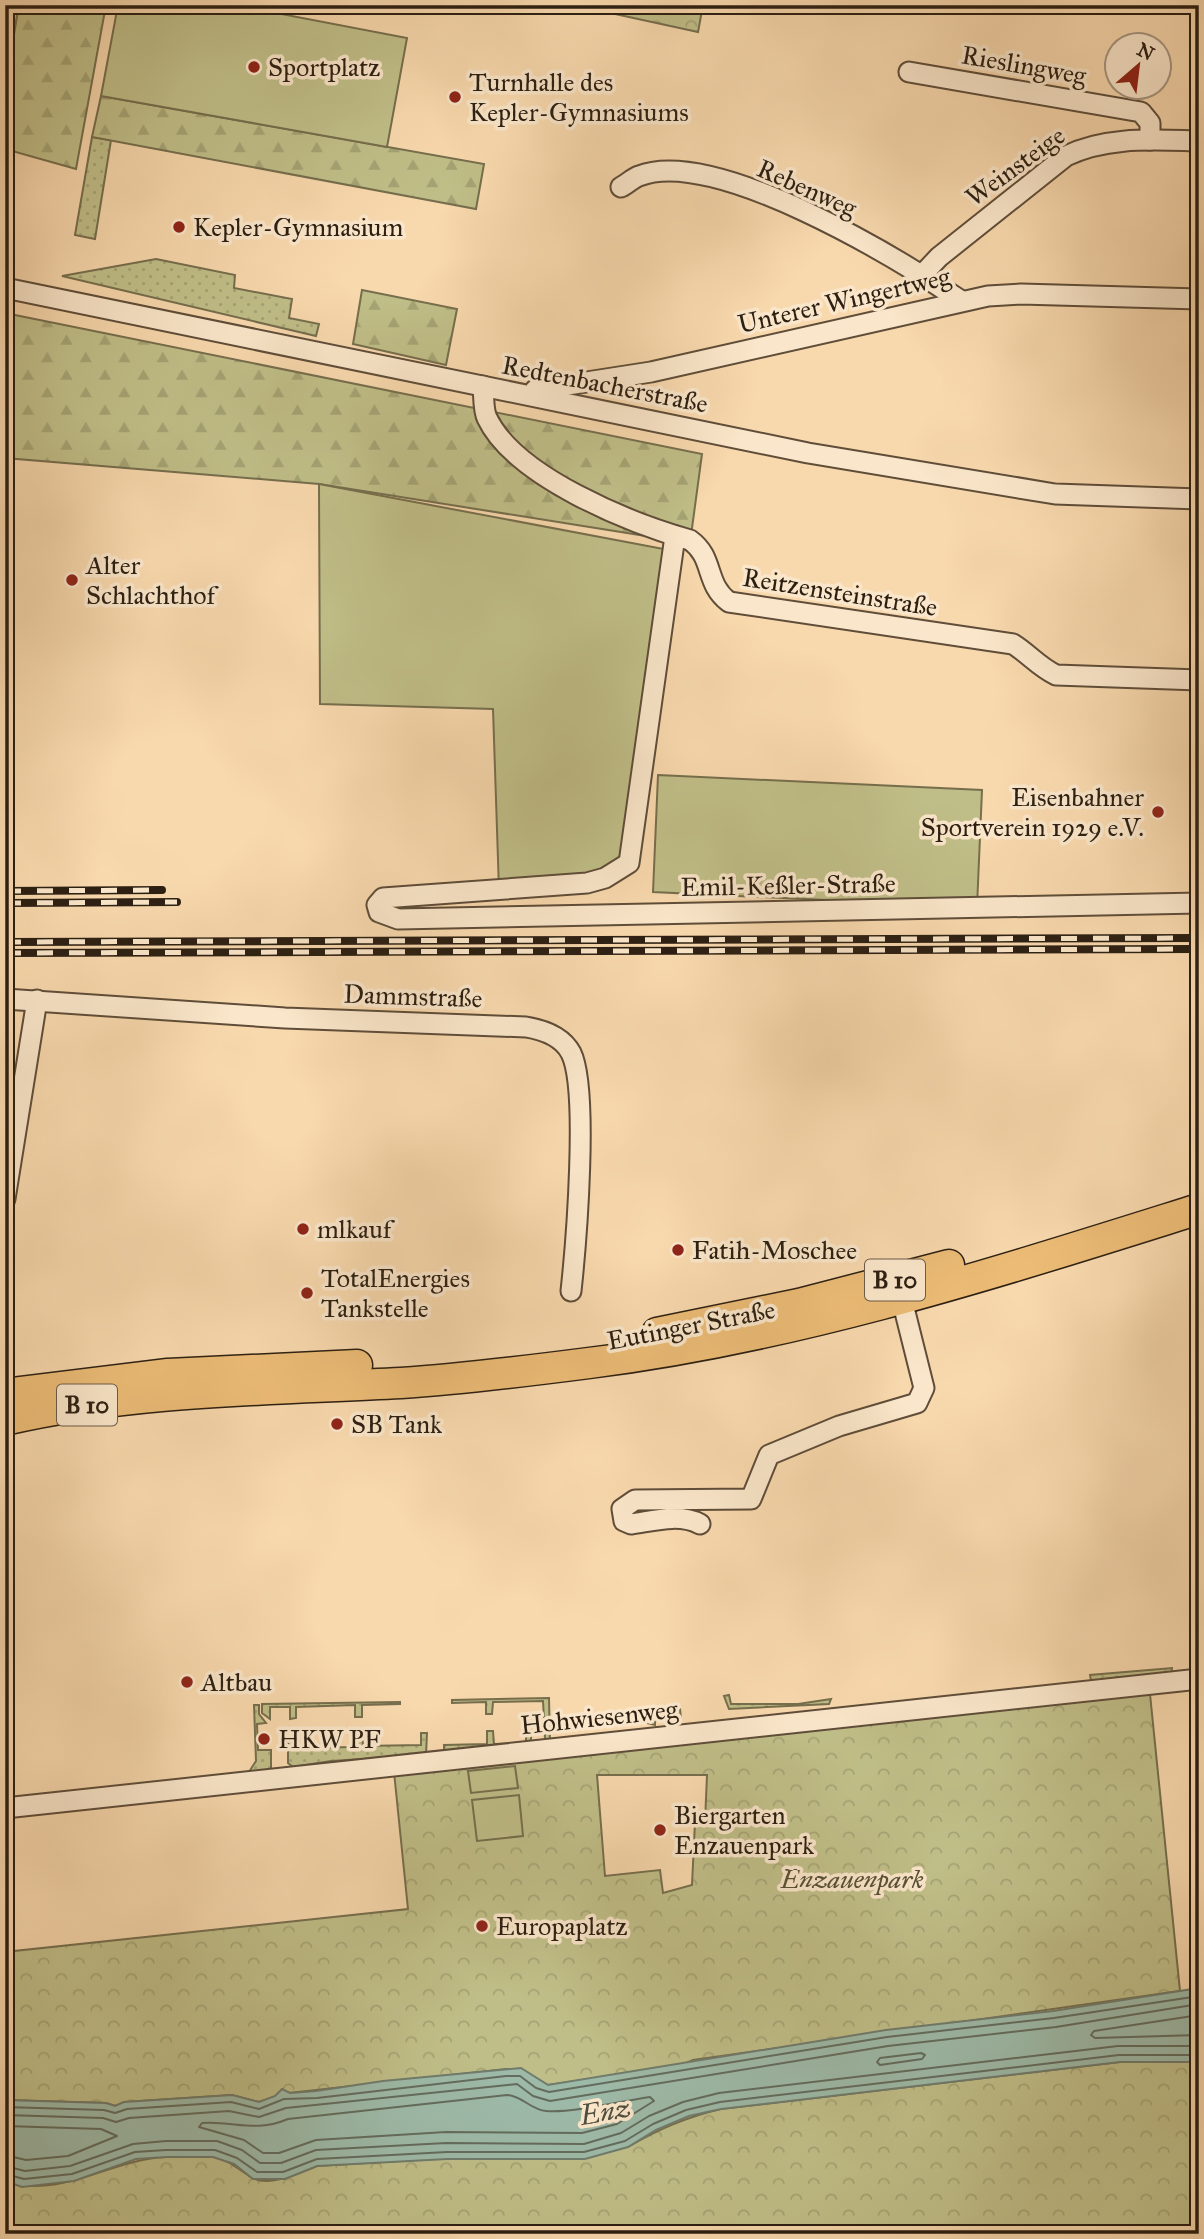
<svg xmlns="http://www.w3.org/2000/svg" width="1204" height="2239" viewBox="0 0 1204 2239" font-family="'IM FELL Great Primer',serif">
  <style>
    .grass { fill: url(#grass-dots); stroke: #766e4d; stroke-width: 2 }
    .forest { fill: url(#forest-firs); stroke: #766e4d; stroke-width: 2 }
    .park { fill: url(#park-crowns); stroke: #766e4d; stroke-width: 2; fill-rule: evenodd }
    .garden { fill: #c0be88; stroke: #766e4d; stroke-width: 2 }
    .water { fill: #9dbaa8; stroke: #707c6c; stroke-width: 2 }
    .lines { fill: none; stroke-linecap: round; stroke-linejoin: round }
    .shore { stroke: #646c5d; stroke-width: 2 }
    .street-casing { stroke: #5f4d39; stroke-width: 23 }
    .primary-casing { stroke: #2c1f12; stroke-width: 33 }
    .street { stroke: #fae6ca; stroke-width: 19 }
    .primary { stroke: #ecbc76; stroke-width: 30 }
    .rail-casing { stroke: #2c1f12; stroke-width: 8 }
    .rail { stroke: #fae6ca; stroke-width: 5; stroke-dasharray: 16; stroke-linecap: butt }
    .poi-dot { fill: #8f2418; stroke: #fae6ca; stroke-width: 2.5 }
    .labels { text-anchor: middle; stroke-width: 7; stroke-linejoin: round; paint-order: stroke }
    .shield { fill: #fae6ca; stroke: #6a5b49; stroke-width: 2 }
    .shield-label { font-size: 24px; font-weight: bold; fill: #2c1f12 }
    .street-label { font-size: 26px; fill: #2c1f12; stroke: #fae6ca }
    .poi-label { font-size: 26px; fill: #2c1f12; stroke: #fae6ca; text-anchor: start }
    .park-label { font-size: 26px; font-style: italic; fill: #584f35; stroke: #fae6ca }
    .water-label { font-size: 28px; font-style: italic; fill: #4e4e3f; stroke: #fae6ca }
  </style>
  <defs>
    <pattern id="grass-dots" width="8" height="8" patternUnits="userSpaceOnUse" patternTransform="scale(1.75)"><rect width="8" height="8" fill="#c0be88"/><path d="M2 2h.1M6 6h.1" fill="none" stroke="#a5a374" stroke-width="1.8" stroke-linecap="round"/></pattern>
    <pattern id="forest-firs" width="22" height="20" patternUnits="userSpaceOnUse" patternTransform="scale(1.75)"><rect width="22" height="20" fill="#c0be88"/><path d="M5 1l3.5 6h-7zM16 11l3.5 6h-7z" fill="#a5a374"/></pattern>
    <pattern id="park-crowns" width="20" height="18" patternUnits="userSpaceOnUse" patternTransform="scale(1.75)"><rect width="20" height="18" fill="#c0be88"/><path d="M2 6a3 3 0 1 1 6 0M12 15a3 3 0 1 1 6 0" fill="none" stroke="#a5a374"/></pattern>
  </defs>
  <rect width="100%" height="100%" fill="#f8d8ad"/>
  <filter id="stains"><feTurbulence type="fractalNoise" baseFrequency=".00286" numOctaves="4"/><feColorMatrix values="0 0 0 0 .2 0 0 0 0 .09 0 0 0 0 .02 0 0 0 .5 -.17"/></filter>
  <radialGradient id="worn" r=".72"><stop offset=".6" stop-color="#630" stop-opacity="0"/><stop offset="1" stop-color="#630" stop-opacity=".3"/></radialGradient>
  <g class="grass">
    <polygon points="5,5 19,5 5,87"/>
    <polygon points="92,137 111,140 95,239 75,235"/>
    <polygon points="156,259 235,275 234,288 292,299 289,318 319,324 316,336 62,276"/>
    <polygon points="1172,1668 1171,1676 1092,1687 1090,1675"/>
    <polygon points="729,1695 731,1704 798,1704 831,1699 829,1704 729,1709 724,1696"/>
    <polygon points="549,1698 550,1744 545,1739 543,1701 493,1702 492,1714 486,1714 486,1702 452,1703 452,1700"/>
    <polygon points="400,1702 400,1704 362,1705 362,1717 355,1717 355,1705 296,1707 296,1718 290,1719 290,1707 270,1707 270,1719 262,1713 262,1704"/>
    <polygon points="254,1705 259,1705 259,1714 266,1723 257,1724 258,1750 271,1750 271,1770 247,1775 256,1761"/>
    <polygon points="680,1709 681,1718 655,1721 655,1725 647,1723 645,1713"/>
    <polygon points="526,1730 531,1730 531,1742 444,1751 444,1745 487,1744 487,1731 493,1731 494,1744 526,1743"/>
    <polygon points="421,1733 427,1733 426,1755 331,1761 293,1767 288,1763 288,1740 293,1735 296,1735 297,1748 355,1747 356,1734 362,1734 363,1746 421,1745"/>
  </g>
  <g class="forest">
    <polygon points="19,5 106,5 76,169 5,149 5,87"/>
    <polygon points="101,96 484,164 476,209 92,137"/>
    <polygon points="362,290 457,309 446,365 353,344"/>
    <polygon points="5,313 702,454 690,543 319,484 5,458"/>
  </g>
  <g class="park">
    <polygon points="593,5 703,5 698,32 592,9"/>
    <path d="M1150 1694 1180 1991 693 2060 679 2066 548 2085 521 2069H506L289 2093 259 2102 232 2095 125 2102 115 2106 106 2103 5 2100V1952L408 1909 394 1772ZM597 1775H707L705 1822H695L692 1885 663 1893 660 1870 605 1876Z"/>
    <path d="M1120 2062H1199V2234H5V2181C60 2200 111 2159 166 2157 181 2156 199 2154 214 2157 229 2160 238 2169 251 2177 269 2188 299 2173 317 2166L628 2147C658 2129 686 2117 721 2109Z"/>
  </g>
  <g class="garden">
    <polygon points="118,5 235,5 407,38 387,147 101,96"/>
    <polygon points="319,484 669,550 629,863 605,878 499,890 493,709 320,704"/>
    <polygon points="658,775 982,790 977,907 653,892"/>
    <polygon points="515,1766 518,1788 471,1793 468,1771"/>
    <polygon points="519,1795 523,1836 477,1841 472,1800"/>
  </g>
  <polygon class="water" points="1199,1988 1199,2062 1120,2062 721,2109 689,2116 656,2130 628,2147 585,2159 447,2159 317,2166 285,2179 253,2179 234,2164 213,2157 167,2157 136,2159 74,2181 22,2187 5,2181 5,2100 106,2103 115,2106 124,2102 232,2095 259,2102 275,2096 282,2089 290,2093 316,2091 383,2081 521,2068 548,2085 886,2030 1053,2011"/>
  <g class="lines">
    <g class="shore">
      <polyline points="1199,2015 1094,2031 1091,2035 1095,2038 1199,2035"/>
      <polygon points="921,2053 925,2055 922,2059 880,2065 877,2062 880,2058"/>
      <path d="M507 2095C521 2095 531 2110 546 2111 574 2113 621 2101 650 2097L654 2101 617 2124 582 2133 446 2132 316 2140 279 2153H263L244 2140 199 2127 202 2123C236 2121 255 2133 288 2119Z"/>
      <polyline points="5,2107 104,2110 115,2113 127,2109 231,2102 259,2109 284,2099 317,2098 506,2076 520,2076 536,2088 549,2092 887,2037 1054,2018 1199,1996"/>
      <polyline points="5,2115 103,2118 116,2122 129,2118 229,2111 259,2117 286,2108 517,2084 533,2096 550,2101 888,2046 1056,2027 1199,2004"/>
      <polyline points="5,2126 101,2129 117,2136 68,2156 26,2160 5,2155"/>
      <polyline points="5,2166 25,2171 70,2166 133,2144 166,2141 217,2141 242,2150 260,2163 281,2163 316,2150 446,2143 584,2144 621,2133 649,2116 683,2102 719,2093 1118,2046 1199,2046"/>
      <polyline points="5,2174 24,2179 72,2174 135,2152 166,2150 215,2150 237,2158 257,2172 283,2172 317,2159 447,2152 584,2152 625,2141 653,2124 686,2110 720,2102 1119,2055 1199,2055"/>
    </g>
    <g class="street-casing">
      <g id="street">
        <polyline points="909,72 1141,112 1150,123 1150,140"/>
        <path d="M621 187C627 184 633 178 639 176 714 146 897 258 960 300"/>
        <path d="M922 275 939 257 1066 156C1107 136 1154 140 1199 141"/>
        <polyline points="5,288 808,453 1055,494 1199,499"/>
        <path d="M483 386C484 396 483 410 487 418 515 477 630 523 690 540 715 558 704 583 729 602L1013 644C1029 654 1039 667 1056 675L1199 680"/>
        <polyline points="535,390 651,372 988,296 1021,294 1199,299"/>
        <polyline points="675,536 629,863 605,878 587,883 383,898 377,905 379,912 398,919 1199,903"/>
        <path d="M5 999 285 1018 526 1027C544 1030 562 1036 571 1053 589 1089 576 1245 571 1291"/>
        <polyline points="5,1199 37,1000"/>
        <path d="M700 1524C679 1513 653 1521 631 1524L624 1521 622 1509 635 1500 751 1499 769 1455 839 1426 917 1403 924 1388 902 1300"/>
        <polyline points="5,1808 1199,1679"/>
      </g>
    </g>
    <g class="primary-casing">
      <g id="primary">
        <polyline points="657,1333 799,1304 949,1265"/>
        <polyline points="5,1394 168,1374 357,1365"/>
        <path d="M5 1420C134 1390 269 1390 401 1383 463 1379 527 1371 589 1363 798 1337 998 1272 1199 1209"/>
      </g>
    </g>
    <use href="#street" class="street"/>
    <use href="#primary" class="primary"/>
    <g class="rail-casing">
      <g id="rail">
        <polyline points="5,891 162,890"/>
        <polyline points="5,903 177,902"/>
        <polyline points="5,942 1199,938"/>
        <polyline points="5,953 1199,949"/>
      </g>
    </g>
    <use href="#rail" class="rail"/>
  </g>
  <g class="poi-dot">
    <circle cx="254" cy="67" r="7"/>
    <circle cx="455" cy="97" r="7"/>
    <circle cx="179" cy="227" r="7"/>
    <circle cx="72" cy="580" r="7"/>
    <circle cx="1158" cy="812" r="7"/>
    <circle cx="303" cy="1229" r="7"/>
    <circle cx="678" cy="1250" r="7"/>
    <circle cx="307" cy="1293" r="7"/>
    <circle cx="337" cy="1424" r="7"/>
    <circle cx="187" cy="1682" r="7"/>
    <circle cx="264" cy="1739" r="7"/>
    <circle cx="660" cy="1830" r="7"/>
    <circle cx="482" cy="1926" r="7"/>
  </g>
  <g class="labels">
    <g class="shield">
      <rect x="865" y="1259.5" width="60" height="41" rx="5"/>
      <rect x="57" y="1384.5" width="60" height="41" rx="5"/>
    </g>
    <g class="shield-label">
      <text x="895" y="1288">B 10</text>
      <text x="87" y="1413">B 10</text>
    </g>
    <g class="street-label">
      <text transform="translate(1024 65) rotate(10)" y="9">Rieslingweg</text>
      <text transform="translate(1015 166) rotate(-36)" y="9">Weinsteige</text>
      <text transform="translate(807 188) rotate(24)" y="9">Rebenweg</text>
      <text transform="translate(844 300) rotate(-13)" y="9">Unterer Wingertweg</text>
      <text transform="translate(605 384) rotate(11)" y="9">Redtenbacherstraße</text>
      <text transform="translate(840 592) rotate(9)" y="9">Reitzensteinstraße</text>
      <text transform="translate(788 885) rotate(-1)" y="9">Emil-Keßler-Straße</text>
      <text transform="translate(413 996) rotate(2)" y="9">Dammstraße</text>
      <text transform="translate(691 1325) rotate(-11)" y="9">Eutinger Straße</text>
      <text transform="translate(599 1717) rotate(-6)" y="9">Hohwiesenweg</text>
    </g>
    <g class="poi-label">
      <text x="268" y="76">Sportplatz</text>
      <text x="469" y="91">Turnhalle des<tspan x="469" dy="30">Kepler-Gymnasiums</tspan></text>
      <text x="193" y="236">Kepler-Gymnasium</text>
      <text x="86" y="574">Alter<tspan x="86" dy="30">Schlachthof</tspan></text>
      <text x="1144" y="806" text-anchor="end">Eisenbahner<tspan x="1144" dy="30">Sportverein 1929 e.V.</tspan></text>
      <text x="317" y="1238">mlkauf</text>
      <text x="692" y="1259">Fatih-Moschee</text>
      <text x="321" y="1287">TotalEnergies<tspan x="321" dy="30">Tankstelle</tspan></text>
      <text x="351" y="1433">SB Tank</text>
      <text x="201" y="1691">Altbau</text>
      <text x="278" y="1748">HKW PF</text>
      <text x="674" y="1824">Biergarten<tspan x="674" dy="30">Enzauenpark</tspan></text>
      <text x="496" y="1935">Europaplatz</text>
    </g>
    <g class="park-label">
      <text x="852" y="1888">Enzauenpark</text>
    </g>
    <g class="water-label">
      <text transform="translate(605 2111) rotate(-10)" y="10">Enz</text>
    </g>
  </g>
  <rect width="1204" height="2239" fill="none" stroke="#f8d8ad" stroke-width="28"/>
  <rect x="7" y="7" width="1190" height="2225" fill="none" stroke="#2c1f12" stroke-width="3.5"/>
  <rect x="14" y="14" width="1176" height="2211" fill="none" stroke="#2c1f12" stroke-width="2"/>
  <g transform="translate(1138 66) rotate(28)"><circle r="33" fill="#fae6ca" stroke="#a89680" stroke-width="2"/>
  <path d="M0-5L12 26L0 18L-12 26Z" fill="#8f2418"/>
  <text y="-10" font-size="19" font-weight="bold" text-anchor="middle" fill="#2c1f12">N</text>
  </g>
  <rect width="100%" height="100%" filter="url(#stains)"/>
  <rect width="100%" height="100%" fill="url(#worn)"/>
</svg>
